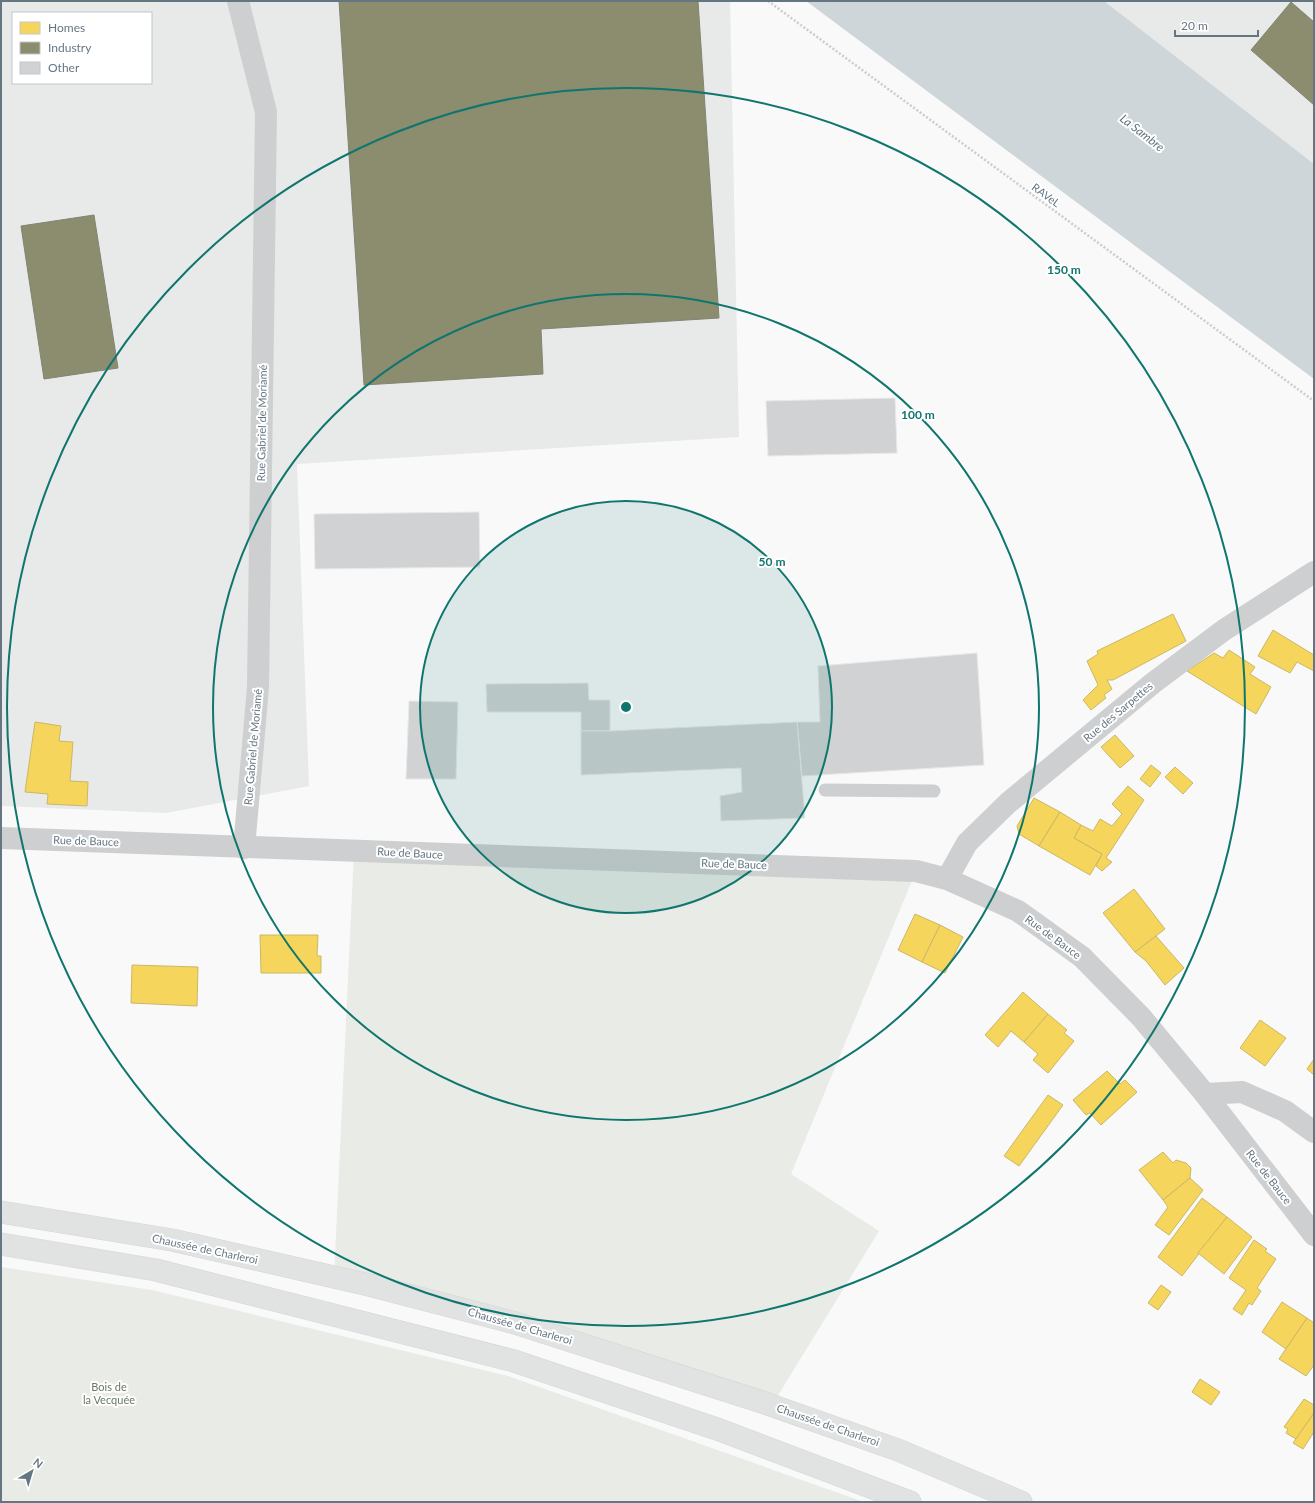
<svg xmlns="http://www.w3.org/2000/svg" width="1315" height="1503" viewBox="0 0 1315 1503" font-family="Lato,sans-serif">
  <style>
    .built { fill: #e8e9e9; fill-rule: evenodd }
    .green { fill: #e8ebe6 }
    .water { fill: #ced6d9 }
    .homes { fill: #f6d55c; stroke: #cab868 }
    .industry { fill: #8c8c6e; stroke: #808574 }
    .building { fill: #d0d2d3; stroke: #e8e8e8 }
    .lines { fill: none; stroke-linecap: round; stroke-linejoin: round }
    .primary-casing { stroke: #d5d6d7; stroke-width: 23 }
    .path { stroke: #cbcccd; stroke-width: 2.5; stroke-dasharray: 2 2; stroke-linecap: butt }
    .lane { stroke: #cecfd0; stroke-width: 13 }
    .street { stroke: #cecfd0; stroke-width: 22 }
    .primary { stroke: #e1e2e2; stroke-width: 22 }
    .ring { fill: none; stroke: #0f766e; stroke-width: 2 }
    .labels { text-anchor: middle; stroke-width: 4; stroke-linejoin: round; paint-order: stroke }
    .street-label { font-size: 11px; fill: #657683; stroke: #fff }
    .park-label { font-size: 11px; fill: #687a64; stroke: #fff }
    .water-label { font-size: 12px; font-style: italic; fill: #60757c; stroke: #fff }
    .centre { fill: #0f766e; stroke: #fff; stroke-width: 2 }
    .ring-label { font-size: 12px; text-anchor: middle; font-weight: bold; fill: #0f766e; stroke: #fff; stroke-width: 4; stroke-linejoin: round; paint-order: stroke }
  </style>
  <rect width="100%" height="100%" fill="#f9f9f9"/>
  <g class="built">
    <path d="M1 1H730L739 437 297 464 309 786 166 813 1 806ZM13 13H151V83H13Z"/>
    <polygon points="1104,1 1314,1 1314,164 1154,41"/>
  </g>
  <g class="green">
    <polygon points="354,851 916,871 791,1174 879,1231 777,1397 334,1277"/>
    <polygon points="1,1267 152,1290 508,1376 864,1502 1,1502"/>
  </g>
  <polygon class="water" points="806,1 1104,1 1314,164 1314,379"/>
  <g class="homes">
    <polygon points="1173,614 1186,641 1113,680 1107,680 1112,689 1104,695 1106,698 1091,710 1083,700 1098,685 1087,661 1098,654 1097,651"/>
    <polygon points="1273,630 1314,655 1314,671 1297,662 1290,673 1258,656"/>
    <polygon points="1229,650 1255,667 1250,674 1271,687 1256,714 1187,671 1214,653 1223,658"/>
    <polygon points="35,722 61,726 59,741 73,742 70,781 88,782 87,806 47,804 48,794 25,792"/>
    <polygon points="1115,735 1134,756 1120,768 1101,747"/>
    <polygon points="1151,765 1161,773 1150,787 1140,779"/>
    <polygon points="1175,767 1193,783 1183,794 1165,777"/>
    <polygon points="1128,786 1144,800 1106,858 1112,862 1102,871 1096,866 1102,854 1074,838 1081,825 1093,831 1100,819 1112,826 1122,814 1112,804"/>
    <polygon points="1034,798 1060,812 1039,846 1019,834 1017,826"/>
    <polygon points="1060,812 1081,825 1074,838 1102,854 1090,875 1039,846"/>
    <polygon points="1134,889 1165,929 1135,952 1103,913"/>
    <polygon points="915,914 940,925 922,962 898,950"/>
    <polygon points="940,925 963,937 945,973 922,962"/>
    <polygon points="260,935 318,935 317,956 321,956 321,973 261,973"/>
    <polygon points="1156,936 1184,968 1165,985 1146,961 1135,952"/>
    <polygon points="132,965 198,967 197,1006 131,1003"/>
    <polygon points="1023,992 1048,1014 1024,1042 1011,1031 998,1047 985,1035"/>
    <polygon points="1048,1014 1067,1030 1064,1033 1074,1041 1048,1073 1033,1060 1038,1054 1024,1042"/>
    <polygon points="1260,1020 1286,1038 1265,1066 1240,1048"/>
    <polygon points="1314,1059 1314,1075 1307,1069"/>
    <polygon points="1107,1071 1120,1084 1125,1080 1137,1092 1101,1125 1090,1113 1086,1115 1073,1100"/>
    <polygon points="1048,1095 1063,1105 1019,1166 1004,1156"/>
    <polygon points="1163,1152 1173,1163 1176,1160 1186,1163 1191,1168 1190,1178 1163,1200 1139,1170"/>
    <polygon points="1190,1178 1203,1190 1169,1235 1155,1225 1168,1207 1163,1200"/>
    <polygon points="1202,1198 1227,1217 1182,1276 1158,1257"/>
    <polygon points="1227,1217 1252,1237 1224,1274 1198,1253"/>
    <polygon points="1254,1240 1267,1249 1265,1251 1276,1259 1257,1288 1261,1291 1252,1305 1249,1303 1242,1315 1233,1309 1246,1290 1229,1278"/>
    <polygon points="1161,1285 1171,1292 1158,1310 1148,1303"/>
    <polygon points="1282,1302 1307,1318 1286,1349 1262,1332"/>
    <polygon points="1307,1318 1314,1323 1314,1365 1306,1376 1279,1359"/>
    <polygon points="1200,1379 1220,1392 1211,1405 1192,1392"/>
    <polygon points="1304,1399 1314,1405 1314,1413 1296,1439 1286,1433 1288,1429 1284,1427"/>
    <polygon points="1314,1413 1314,1432 1303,1449 1293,1443"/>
  </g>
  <g class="industry">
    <polygon points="339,1 698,1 719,318 541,329 543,374 364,385"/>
    <polygon points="1291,2 1314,22 1314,105 1251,50"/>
    <polygon points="94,215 118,368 44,379 21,226"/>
  </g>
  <g class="building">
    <polygon points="895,398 897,453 768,456 766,401"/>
    <polygon points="479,512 480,567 315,569 314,514"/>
    <polygon points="977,653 984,765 802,776 797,722 820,722 818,666"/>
    <polygon points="588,683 589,700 610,700 610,731 581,731 581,712 487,712 486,684"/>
    <polygon points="409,701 458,702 456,779 406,779"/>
    <polygon points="797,722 805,818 721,821 720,796 742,792 741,768 581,775 581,731 610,731"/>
  </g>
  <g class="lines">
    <g class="primary-casing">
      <g id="primary">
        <polyline points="1,1212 172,1240 369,1285 515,1323 765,1403 898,1450 1021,1502"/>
        <polyline points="1,1244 156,1270 514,1361 717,1429 910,1502"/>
      </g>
    </g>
    <polyline class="path" points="768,1 1314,401"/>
    <polyline class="lane" points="825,790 934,791"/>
    <g class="street">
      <polyline points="238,1 266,112 258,687 244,848"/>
      <polyline points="1,838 916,871 947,879 1018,911 1082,957 1141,1017 1205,1094 1314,1235"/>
      <polyline points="947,879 967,843 1008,803 1153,683 1224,630 1314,572"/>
      <polyline points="1205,1094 1242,1092 1285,1111 1314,1132"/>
    </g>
    <use href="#primary" class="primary"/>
  </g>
  <circle cx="626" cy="707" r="206" fill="#0f766e" fill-opacity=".12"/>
  <g class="ring">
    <circle cx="626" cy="707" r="206"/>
    <circle cx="626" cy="707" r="413"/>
    <circle cx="626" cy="707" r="619"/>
  </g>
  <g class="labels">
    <g class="street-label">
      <text transform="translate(1046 195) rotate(36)" y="4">RAVeL</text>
      <text transform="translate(262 423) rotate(-89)" y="4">Rue Gabriel de Moriamé</text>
      <text transform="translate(1118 712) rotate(-40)" y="4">Rue des Sarpettes</text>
      <text transform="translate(253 747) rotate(-85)" y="4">Rue Gabriel de Moriamé</text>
      <text transform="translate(86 841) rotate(2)" y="4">Rue de Bauce</text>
      <text transform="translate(410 853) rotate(3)" y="4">Rue de Bauce</text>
      <text transform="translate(734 864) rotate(2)" y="4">Rue de Bauce</text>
      <text transform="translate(1053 937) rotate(36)" y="4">Rue de Bauce</text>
      <text transform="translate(1269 1177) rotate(52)" y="4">Rue de Bauce</text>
      <text transform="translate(205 1249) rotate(12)" y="4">Chaussée de Charleroi</text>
      <text transform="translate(520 1326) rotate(16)" y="4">Chaussée de Charleroi</text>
      <text transform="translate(828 1425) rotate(19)" y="4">Chaussée de Charleroi</text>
    </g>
    <g class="park-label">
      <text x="109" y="1391">Bois de<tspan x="109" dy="13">la Vecquée</tspan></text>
    </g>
    <g class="water-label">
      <text transform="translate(1142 133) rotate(38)" y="4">La Sambre</text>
    </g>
  </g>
  <circle cx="626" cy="707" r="6" class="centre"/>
  <g class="ring-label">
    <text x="1064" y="274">150 m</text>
    <text x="918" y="419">100 m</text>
    <text x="772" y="566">50 m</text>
  </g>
  <rect width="1315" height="1503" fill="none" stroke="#657683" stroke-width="4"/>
  <rect x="12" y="12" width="140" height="72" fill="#ffffff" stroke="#c1c8cd"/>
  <rect x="20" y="22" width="20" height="12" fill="#f6d55c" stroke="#c1c8cd"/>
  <text x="48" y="32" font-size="12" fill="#657683">Homes</text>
  <rect x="20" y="42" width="20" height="12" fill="#8c8c6e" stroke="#c1c8cd"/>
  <text x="48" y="52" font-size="12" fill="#657683">Industry</text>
  <rect x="20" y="62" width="20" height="12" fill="#d0d2d3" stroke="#c1c8cd"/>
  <text x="48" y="72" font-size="12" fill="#657683">Other</text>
  <g transform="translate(32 1471) rotate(38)" stroke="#ffffff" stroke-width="3" paint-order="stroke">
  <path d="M0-3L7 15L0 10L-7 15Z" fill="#657683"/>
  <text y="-6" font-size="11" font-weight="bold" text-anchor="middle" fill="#657683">N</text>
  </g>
  <path d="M1175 30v6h83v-6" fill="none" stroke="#657683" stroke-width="2"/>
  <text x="1181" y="30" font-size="12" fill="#657683" stroke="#ffffff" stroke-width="3" paint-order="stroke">20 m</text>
</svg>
